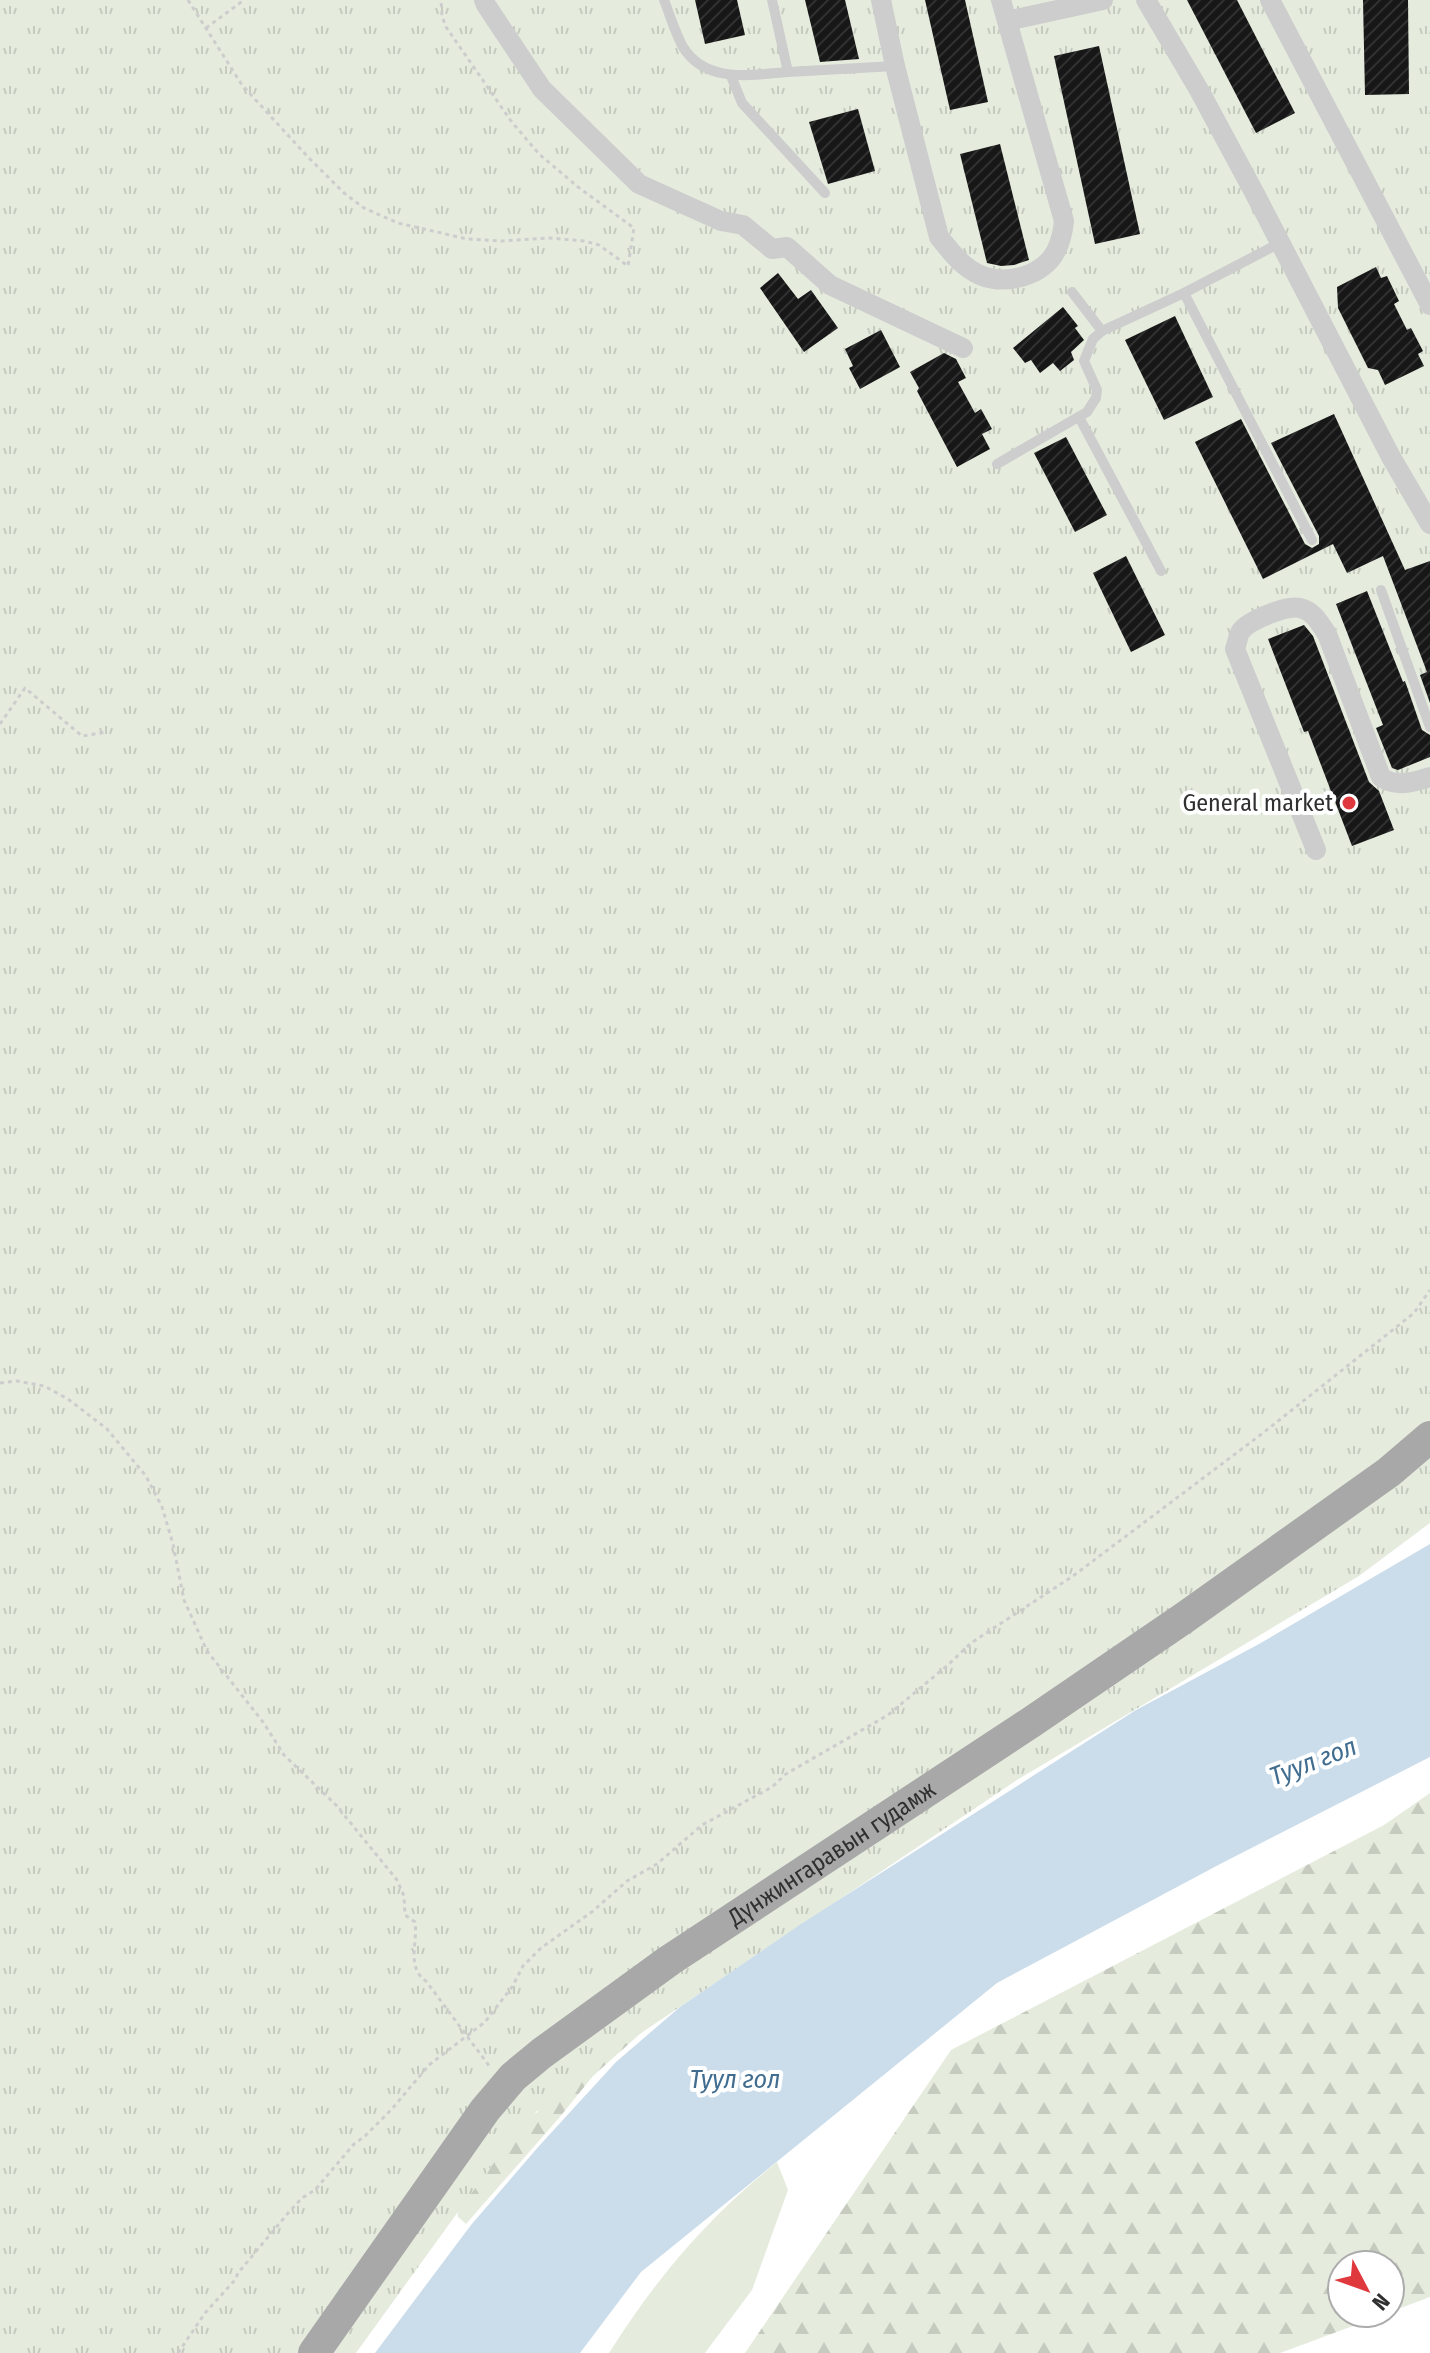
<svg xmlns="http://www.w3.org/2000/svg" width="1430" height="2353" viewBox="0 0 1430 2353" font-family="'Fira Sans Condensed',sans-serif">
  <style>
    .green { fill: #e5ecde }
    .forest { fill: url(#forest-firs) }
    .park { fill: url(#park-tufts) }
    .water { fill: #cbddeb }
    .building { fill: url(#building-hatch) }
    .lines { fill: none; stroke-linecap: round; stroke-linejoin: round }
    .path { stroke: #cdcdcd; stroke-width: 3; stroke-dasharray: 4 4; stroke-linecap: butt }
    .service { stroke: #cdcdcd; stroke-width: 10 }
    .minor { stroke: #cdcdcd; stroke-width: 20 }
    .primary { stroke: #a8a8a8; stroke-width: 32 }
    .poi-dot { fill: #e0393d; stroke: #fff; stroke-width: 3 }
    .labels { text-anchor: middle; stroke-width: 8; stroke-linejoin: round; paint-order: stroke }
    .poi-label { font-size: 24px; fill: #303030; stroke: #fff; text-anchor: end }
    .street-label { font-size: 24px; fill: #303030; stroke: #fff }
    .water-label { font-size: 26px; font-style: italic; fill: #406d90; stroke: #fff }
  </style>
  <defs>
    <pattern id="forest-firs" width="22" height="20" patternUnits="userSpaceOnUse" patternTransform="scale(2)"><rect width="22" height="20" fill="#e5ecde"/><path d="M5 1l3.5 6h-7zM16 11l3.5 6h-7z" fill="#c5cbbf"/></pattern>
    <pattern id="park-tufts" width="24" height="20" patternUnits="userSpaceOnUse" patternTransform="scale(2)"><rect width="24" height="20" fill="#e5ecde"/><path d="M3 7l-1-3M5 7V3M7 7l1-3M15 17l-1-3M17 17v-4M19 17l1-3" fill="none" stroke="#c5cbbf"/></pattern>
    <pattern id="building-hatch" width="6" height="6" patternUnits="userSpaceOnUse" patternTransform="scale(2)"><rect width="6" height="6" fill="#171717"/><path d="M-1 1l2-2M0 6l6-6M5 7l2-2" fill="none" stroke="#303030"/></pattern>
  </defs>
  <rect width="100%" height="100%" fill="#fff"/>
  <path class="green" d="M777 2162 788 2190 752 2290 705 2353H609C658 2276 706 2219 777 2162Z"/>
  <g class="forest">
    <polygon points="1430,1793 1430,2297 1390,2312 1390,2265 1342,2265 1342,2313 1388,2313 1280,2353 745,2353 951,2050 1384,1825"/>
    <polygon points="651,2024 593,2076 559,2118 466,2224 458,2217 457,2206 463,2193 527,2117 538,2112 536,2094"/>
  </g>
  <polygon class="park" points="0,0 1430,0 1430,1523 1359,1576 1017,1780 561,2087 515,2133 356,2353 0,2353"/>
  <polygon class="water" points="1430,1544 1430,1757 1224,1862 997,1983 641,2272 580,2353 375,2353 471,2225 539,2146 616,2062 680,2007 801,1924 1136,1710 1259,1644"/>
  <g class="building">
    <polygon points="695,0 737,0 745,35 705,44"/>
    <polygon points="805,0 845,0 859,59 820,62"/>
    <polygon points="925,0 965,0 988,102 950,110"/>
    <polygon points="1187,0 1237,0 1295,113 1256,133"/>
    <polygon points="1363,0 1408,0 1409,94 1365,95"/>
    <polygon points="1099,46 1140,234 1095,244 1054,56"/>
    <polygon points="858,109 875,171 828,184 809,122"/>
    <polygon points="1000,144 1029,260 1014,265 1001,266 987,263 960,154"/>
    <polygon points="1376,267 1381,278 1387,276 1399,301 1394,304 1407,330 1411,328 1423,351 1418,354 1424,366 1385,385 1378,370 1368,368 1338,308 1337,287"/>
    <polygon points="778,273 798,299 811,290 838,328 804,352 760,288"/>
    <polygon points="1063,307 1078,326 1075,328 1084,340 1071,352 1074,360 1060,371 1053,363 1040,373 1031,360 1025,363 1013,348"/>
    <polygon points="1175,316 1213,397 1164,420 1125,340"/>
    <polygon points="881,330 900,367 860,389 849,368 853,366 845,349"/>
    <polygon points="944,353 956,359 966,378 958,382 975,413 981,409 992,429 982,434 990,449 957,467 917,391 919,388 910,372"/>
    <polygon points="1334,414 1405,570 1430,561 1430,703 1420,675 1427,672 1383,556 1347,573 1333,544 1263,579 1195,442 1241,419 1305,544 1312,548 1319,544 1319,536 1271,443"/>
    <polygon points="1066,437 1107,515 1075,532 1034,453"/>
    <polygon points="1126,556 1165,635 1131,652 1093,573"/>
    <polygon points="1367,591 1403,682 1405,681 1422,730 1430,735 1430,757 1398,770 1392,768 1376,728 1383,725 1336,604"/>
    <polygon points="1304,625 1313,636 1369,782 1379,791 1394,830 1352,846 1308,731 1304,732 1268,639"/>
  </g>
  <g class="lines">
    <g class="path">
      <polyline points="188,0 242,85 307,156 344,193 364,208 398,223 467,239 502,241 550,238 584,241 599,245 628,266 634,228 578,187 539,154 511,121 446,27 442,16 441,0"/>
      <polyline points="206,28 244,0"/>
      <polyline points="0,724 25,688 82,736 107,732"/>
      <path d="M0 1383 17 1381 44 1386 68 1399 107 1429 146 1476 162 1507 173 1544 184 1600 207 1651 263 1722 284 1755 336 1805 397 1880 404 1896 405 1915 415 1922C418 1942 406 1968 426 1981L490 2067"/>
      <polyline points="178,2353 205,2313 235,2280 238,2273 289,2212 302,2198 315,2190 354,2144 365,2136 391,2110 429,2065 485,2022 512,1987 523,1966 541,1948 593,1911 627,1881 657,1864 702,1825 772,1787 786,1774 888,1715 949,1664 971,1643 1073,1576 1263,1433 1414,1313 1430,1290"/>
    </g>
    <g class="service">
      <path d="M664 0C670 15 675 33 683 47 706 84 751 75 788 72"/>
      <polyline points="772,0 788,72 895,66"/>
      <polyline points="731,76 742,103 825,193"/>
      <polyline points="1072,292 1102,331"/>
      <polyline points="1184,293 1312,540"/>
      <polyline points="1079,417 1161,571"/>
      <polyline points="997,464 1087,412 1096,398 1097,390 1084,361 1093,339 1102,331 1184,293 1280,243"/>
      <polyline points="1381,590 1430,727"/>
    </g>
    <g class="minor">
      <polyline points="484,0 486,5 542,89 639,184 721,221 743,225 772,249 787,247 830,285 963,348"/>
      <path d="M881 0 895 66 939 237C951 252 962 267 980 275 1006 286 1043 276 1056 251 1061 241 1063 231 1064 221L1001 0"/>
      <polyline points="1146,0 1199,90 1255,194 1391,457 1430,524"/>
      <polyline points="1270,0 1430,305"/>
      <polyline points="1007,21 1103,0"/>
      <path d="M1316 850 1235 649C1237 644 1238 635 1241 631 1249 620 1287 605 1300 608 1314 611 1320 624 1327 634L1381 777C1396 788 1414 782 1430 777"/>
    </g>
    <path class="primary" id="s1" d="M314 2353 485 2110 513 2077 542 2053 670 1960 1030 1723 1184 1618 1389 1472 1430 1437"/>
  </g>
  <circle class="poi-dot" cx="1349" cy="803" r="8"/>
  <g class="labels">
    <g class="poi-label">
      <text x="1333" y="811">General market</text>
    </g>
    <g class="street-label">
      <text dy="8" stroke="none"><textPath href="#s1" startOffset="730">Дүнжингаравын гудамж</textPath></text>
    </g>
    <g class="water-label">
      <text transform="translate(1313 1761) rotate(-21)" y="9">Туул гол</text>
      <text x="735" y="2088">Туул гол</text>
    </g>
  </g>
  <g transform="translate(1366 2289) rotate(131)"><circle r="38" fill="#ffffff" stroke="#acacac" stroke-width="2"/>
  <path d="M0-6L14 30L0 20L-14 30Z" fill="#e0393d"/>
  <text y="-12" font-size="22" font-weight="bold" text-anchor="middle" fill="#303030">N</text>
  </g>
</svg>
